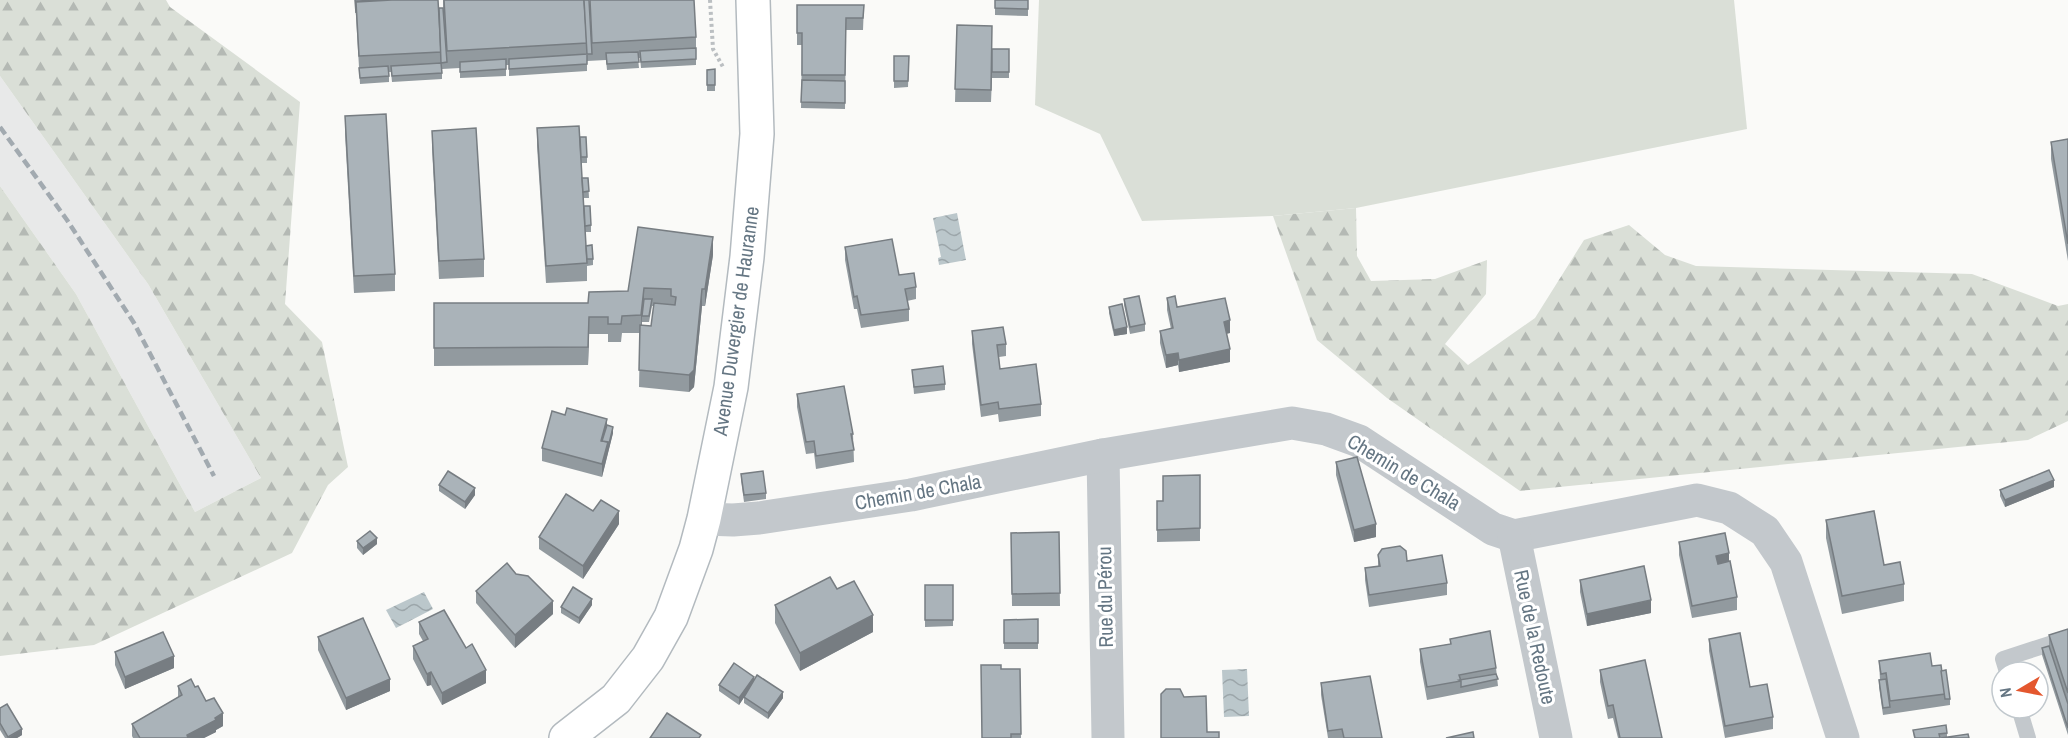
<svg xmlns="http://www.w3.org/2000/svg" width="2068" height="738" viewBox="0 0 2068 738" font-family="'Archivo Narrow',sans-serif">
  <style>
    .built { fill: #e8e9e9 }
    .grass { fill: #dadfd7 }
    .forest { fill: url(#forest-firs) }
    .water { fill: url(#water-waves) }
    .lines { fill: none; stroke-linecap: round; stroke-linejoin: round }
    .secondary-casing { stroke: #b3babf; stroke-width: 36 }
    .path { stroke: #bbbfc2; stroke-width: 4; stroke-dasharray: 3 3; stroke-linecap: butt }
    .lane { stroke: #c3c8cc; stroke-width: 16 }
    .street { stroke: #c3c8cc; stroke-width: 33 }
    .secondary { stroke: #fff; stroke-width: 33 }
    .rail { stroke: #a2aab0; stroke-width: 4.5; stroke-dasharray: 9 4.5; stroke-linecap: butt }
    .wall { fill: #929a9f; fill-rule: evenodd }
    .shaded-wall { fill: #777d82 }
    .building { fill: #aab3b9; stroke: #777d82; stroke-width: 1.5 }
    .labels { text-anchor: middle; stroke-width: 6; stroke-linejoin: round; paint-order: stroke }
    .street-label { font-size: 20px; fill: #657683; stroke: #fff }
  </style>
  <defs>
    <pattern id="forest-firs" width="22" height="20" patternUnits="userSpaceOnUse" patternTransform="scale(1.5)"><rect width="22" height="20" fill="#dadfd7"/><path d="M5 1l3.5 6h-7zM16 11l3.5 6h-7z" fill="#b4b9b4"/></pattern>
    <pattern id="water-waves" width="16" height="10" patternUnits="userSpaceOnUse" patternTransform="scale(1.5)"><rect width="16" height="10" fill="#bbc7cb"/><path d="M0 5q4-4 8 0t8 0" fill="none" stroke="#9ca6aa"/></pattern>
  </defs>
  <rect width="100%" height="100%" fill="#fafaf8"/>
  <polygon class="built" points="0,76 148,284 261,478 195,512 76,294 0,186"/>
  <polygon class="grass" points="1039,0 1734,0 1747,129 1356,208 1273,216 1142,221 1100,134 1035,105"/>
  <g class="forest">
    <polygon points="0,0 166,0 170,7 300,102 285,304 322,342 348,467 328,485 292,553 94,645 0,656 0,186 76,294 195,512 261,478 148,284 0,76"/>
    <polygon points="1356,208 1357,256 1371,281 1435,279 1487,260 1486,294 1445,344 1468,365 1535,318 1584,240 1629,225 1665,255 1696,266 1972,274 2058,306 2068,304 2068,421 2028,440 1520,491 1387,398 1317,340 1273,216"/>
  </g>
  <g class="water">
    <polygon points="957,213 966,260 939,265 938,258 941,257 933,218"/>
    <polygon points="424,592 433,609 396,628 386,610"/>
    <polygon points="1247,669 1249,716 1224,717 1222,670"/>
  </g>
  <g class="lines">
    <g class="secondary-casing">
      <polyline id="secondary" points="566,738 616,699 648,658 671,617 696,549 704,519 731,387 747,257 757,134 753,0"/>
    </g>
    <polyline class="path" points="710,0 713,49 723,67"/>
    <g class="lane">
      <polyline points="2007,672 2003,659 2068,638"/>
      <polyline points="2019,708 2028,738"/>
    </g>
    <g class="street">
      <polyline points="1103,455 1108,738"/>
      <polyline points="704,519 733,520 759,518 911,495 1103,455 1292,423 1326,429 1359,441 1493,529 1514,536 1697,500 1729,508 1765,531 1786,562 1843,738"/>
      <polyline points="1514,536 1556,738"/>
    </g>
    <use href="#secondary" class="secondary"/>
    <polyline class="rail" points="0,127 67,220 134,323 214,476"/>
  </g>
  <g class="wall">
    <polygon points="355,0 439,8 443,8 443,0 696,37 696,65 641,68 640,58 638,58 639,68 607,70 606,60 587,61 587,71 509,76 509,65 506,65 506,76 460,78 460,68 442,69 442,79 392,82 391,72 389,72 389,82 360,84"/>
    <polygon points="1028,0 1028,16 995,15 995,8"/>
    <polygon points="797,5 864,5 863,30 846,30 845,109 801,108 802,45 797,45"/>
    <polygon points="957,25 992,54 1009,49 1009,78 992,78 991,102 955,102"/>
    <polygon points="894,56 909,56 908,87 894,88"/>
    <polygon points="715,69 715,91 707,91 707,70"/>
    <polygon points="345,116 395,274 395,291 354,293 345,134"/>
    <polygon points="537,128 580,137 587,157 587,163 582,163 582,178 588,178 589,198 583,198 584,206 591,225 591,232 585,232 586,246 593,259 593,265 587,266 587,281 546,283 537,146"/>
    <polygon points="432,131 484,259 484,277 439,279 432,148"/>
    <polygon points="2068,139 2068,261 2051,159 2051,142"/>
    <polygon points="845,247 899,275 916,287 916,299 907,301 909,309 909,321 861,328 857,309 854,309 845,260"/>
    <path d="M713 255 705 306H702L694 387 689 392 639 387 640 333H622L621 342H608V334H589L588 365 434 366V303H588L628 291ZM652 306H654L651 326 642 325V322H649Z"/>
    <polygon points="1167,298 1177,307 1230,333 1226,334 1230,362 1179,372 1178,365 1166,368 1160,343 1160,331 1171,329 1167,310"/>
    <polygon points="1124,299 1145,324 1145,331 1130,334 1124,305"/>
    <polygon points="1109,307 1127,334 1114,336 1109,313"/>
    <polygon points="972,331 1006,344 1006,356 999,357 1000,369 1041,404 1041,416 999,422 998,414 981,417 972,344"/>
    <polygon points="912,370 945,384 945,390 914,394"/>
    <polygon points="797,394 853,434 854,462 816,469 814,453 806,454 797,407"/>
    <polygon points="607,425 613,433 602,477 542,461 542,448"/>
    <polygon points="1336,462 1376,537 1354,542 1336,475"/>
    <polygon points="741,474 766,493 766,499 744,502 741,480"/>
    <polygon points="1200,475 1200,541 1157,542 1157,501 1163,501"/>
    <polygon points="439,485 475,495 465,509 439,491"/>
    <polygon points="2054,487 2005,507 2000,496 2000,490"/>
    <polygon points="1826,520 1884,565 1904,584 1904,601 1842,614 1826,538"/>
    <polygon points="619,524 583,579 539,549 539,537"/>
    <polygon points="1059,532 1060,606 1012,606 1011,533"/>
    <polygon points="357,541 377,544 363,555 357,548"/>
    <polygon points="1679,542 1729,562 1737,597 1737,610 1692,618 1679,555"/>
    <polygon points="1378,555 1407,561 1447,583 1447,595 1369,607 1365,580 1365,568 1378,566"/>
    <polygon points="1580,580 1651,613 1587,626 1580,592"/>
    <polygon points="925,585 953,585 953,626 925,627"/>
    <polygon points="837,589 873,632 800,671 775,623 775,605"/>
    <polygon points="476,591 553,614 515,648 476,603"/>
    <polygon points="592,605 579,624 561,613 561,607"/>
    <polygon points="1038,619 1038,649 1004,649 1004,620"/>
    <polygon points="419,622 486,683 442,705 431,685 427,686 413,659 413,646 423,641 419,634"/>
    <polygon points="2068,629 2068,735 2042,655 2042,648 2049,646 2049,635"/>
    <polygon points="318,637 390,691 346,710 318,650"/>
    <polygon points="1450,639 1496,668 1498,686 1427,700 1420,662 1420,649 1450,644"/>
    <polygon points="1709,639 1750,687 1773,717 1773,729 1725,738 1709,651"/>
    <polygon points="115,652 174,668 125,689 115,665"/>
    <polygon points="1879,661 1932,666 1941,671 1950,699 1950,705 1883,715 1879,687 1879,680 1880,680"/>
    <polygon points="1001,669 1020,669 1021,738 982,738"/>
    <polygon points="1600,670 1662,738 1618,738 1613,718 1608,719 1600,682"/>
    <polygon points="754,681 783,698 768,719 744,703 744,697 739,705 719,691 719,685"/>
    <polygon points="1321,683 1382,738 1328,738 1321,695"/>
    <polygon points="178,686 195,687 223,726 216,730 216,732 204,738 133,738 132,736 132,724 178,697"/>
    <polygon points="0,708 22,735 17,738 5,738 0,730"/>
    <polygon points="1913,730 1947,733 1947,737 1969,738 1914,738"/>
  </g>
  <g class="shaded-wall">
    <polygon points="713,237 713,255 705,306 705,289"/>
    <polygon points="644,288 644,306 642,316 641,333 641,315"/>
    <polygon points="702,289 702,306 694,387 689,392 689,375"/>
    <polygon points="589,317 589,334 588,365 588,347"/>
    <polygon points="1230,320 1230,333 1224,334 1224,322"/>
    <polygon points="1127,327 1127,334 1114,336 1114,330"/>
    <polygon points="1230,349 1230,362 1179,372 1179,360"/>
    <polygon points="1178,353 1178,365 1166,368 1166,355"/>
    <polygon points="607,419 607,431 602,447 601,441"/>
    <polygon points="613,427 613,433 602,477 602,464"/>
    <polygon points="2054,480 2054,487 2005,507 2005,500"/>
    <polygon points="475,488 475,495 465,509 465,502"/>
    <polygon points="619,511 619,524 583,579 583,566"/>
    <polygon points="1376,524 1376,537 1354,542 1354,530"/>
    <polygon points="377,538 377,544 363,555 363,548"/>
    <polygon points="1729,553 1729,565 1716,568 1716,556"/>
    <polygon points="592,599 592,605 579,624 579,618"/>
    <polygon points="1651,600 1651,613 1587,626 1587,614"/>
    <polygon points="553,601 553,614 515,648 515,635"/>
    <polygon points="873,615 873,632 800,671 800,653"/>
    <polygon points="174,656 174,668 125,689 125,677"/>
    <polygon points="486,670 486,683 442,705 442,693"/>
    <polygon points="431,672 431,685 427,686 427,674"/>
    <polygon points="754,677 754,683 739,705 739,698"/>
    <polygon points="390,679 390,691 346,710 346,698"/>
    <polygon points="783,692 783,698 768,719 768,713"/>
    <polygon points="223,713 223,726 216,730 216,732 204,738 187,738 187,735"/>
    <polygon points="22,729 22,735 17,738 8,738"/>
  </g>
  <g class="building">
    <polygon points="355,0 385,0 356,2 356,13"/>
    <polygon points="392,0 438,0 441,52 359,56 356,2"/>
    <polygon points="444,0 584,0 587,43 447,51"/>
    <polygon points="584,0 589,0 592,54 587,54 587,64 509,69 509,59 587,54"/>
    <polygon points="590,0 694,0 696,37 592,43"/>
    <polygon points="995,0 1028,0 1028,9 995,8"/>
    <polygon points="797,5 864,5 863,18 846,18 845,75 802,75 802,33 797,33"/>
    <polygon points="439,8 443,8 447,62 441,63"/>
    <polygon points="957,25 992,26 991,90 955,89"/>
    <polygon points="696,48 696,59 641,62 640,51"/>
    <rect x="992" y="49" width="17" height="23"/>
    <polygon points="638,52 639,62 607,64 606,53"/>
    <polygon points="894,56 909,56 908,81 894,81"/>
    <polygon points="506,59 506,69 460,72 460,62"/>
    <polygon points="441,63 442,73 392,76 391,66"/>
    <polygon points="388,66 389,76 360,78 359,68"/>
    <polygon points="715,69 715,85 707,85 707,70"/>
    <polygon points="802,80 845,81 845,103 801,102"/>
    <polygon points="386,114 395,274 354,276 345,116"/>
    <polygon points="579,126 587,263 546,266 537,128"/>
    <polygon points="476,128 484,259 439,261 432,131"/>
    <polygon points="580,137 586,137 587,157 581,157"/>
    <polygon points="2068,139 2068,244 2051,142"/>
    <polygon points="582,178 588,178 589,191 583,192"/>
    <polygon points="584,206 590,206 591,225 585,226"/>
    <polygon points="638,227 713,237 705,289 702,289 694,370 689,375 639,370 640,325 651,326 654,303 675,305 676,297 671,296 671,289 644,288 641,315 622,316 621,324 608,324 608,317 589,317 588,347 434,348 434,303 588,303 589,292 628,291"/>
    <polygon points="892,239 899,275 914,273 916,287 905,289 909,309 861,315 857,296 854,297 845,247"/>
    <polygon points="592,245 593,259 587,259 586,246"/>
    <polygon points="1139,296 1145,324 1130,327 1124,299"/>
    <polygon points="1175,296 1177,307 1225,298 1230,320 1224,322 1230,349 1179,360 1178,353 1166,355 1160,331 1173,328 1167,298"/>
    <polygon points="644,299 652,299 649,316 642,316"/>
    <polygon points="1122,304 1127,327 1114,330 1109,307"/>
    <polygon points="1003,327 1006,344 997,345 1000,369 1036,364 1041,404 999,409 998,402 981,405 972,331"/>
    <polygon points="943,366 945,384 914,387 912,370"/>
    <polygon points="844,386 853,434 851,434 854,450 816,456 814,441 806,442 797,394"/>
    <polygon points="567,408 607,419 601,441 608,442 602,464 542,448 552,411 565,415"/>
    <polygon points="607,425 613,427 608,448 608,442 602,441"/>
    <polygon points="1357,457 1376,524 1354,530 1336,462"/>
    <polygon points="2049,470 2054,480 2005,500 2000,490"/>
    <polygon points="448,471 475,488 465,502 439,485"/>
    <polygon points="763,471 766,493 744,495 741,474"/>
    <polygon points="1200,475 1200,528 1157,530 1157,501 1163,501 1163,476"/>
    <polygon points="566,494 593,511 601,500 619,511 583,566 539,537"/>
    <polygon points="1874,511 1884,565 1900,562 1904,584 1842,596 1826,520"/>
    <polygon points="370,531 377,538 363,548 357,541"/>
    <polygon points="1059,532 1060,593 1012,594 1011,533"/>
    <polygon points="1725,533 1729,553 1716,556 1718,564 1730,561 1737,597 1692,606 1679,542"/>
    <polygon points="1400,546 1406,551 1407,561 1442,555 1447,583 1369,595 1365,568 1380,566 1378,555 1382,549"/>
    <polygon points="507,563 516,574 528,576 553,601 515,635 476,591"/>
    <polygon points="1644,566 1651,600 1587,614 1580,580"/>
    <polygon points="830,577 837,589 854,581 873,615 800,653 775,605"/>
    <rect x="925" y="585" width="28" height="35"/>
    <polygon points="573,587 592,599 579,618 561,607"/>
    <polygon points="444,610 466,648 472,644 486,670 442,693 431,672 427,674 413,646 428,639 419,622"/>
    <polygon points="363,618 390,679 346,698 318,637"/>
    <polygon points="1038,619 1038,643 1004,643 1004,620"/>
    <polygon points="2068,629 2068,693 2049,635"/>
    <polygon points="1490,631 1496,668 1459,675 1461,681 1427,687 1420,649 1451,644 1450,639"/>
    <polygon points="163,632 174,656 125,677 115,652"/>
    <polygon points="1740,633 1750,687 1767,684 1773,717 1725,726 1709,639"/>
    <polygon points="2049,646 2068,704 2068,728 2042,648"/>
    <polygon points="1930,653 1932,666 1941,665 1945,694 1890,701 1886,673 1881,674 1879,661"/>
    <polygon points="1645,660 1662,738 1620,738 1613,705 1608,706 1600,670"/>
    <polygon points="734,663 754,677 739,698 719,685"/>
    <polygon points="981,665 1001,665 1001,669 1020,669 1021,734 1011,734 1011,738 982,738"/>
    <polygon points="1946,670 1950,699 1945,699 1941,671"/>
    <polygon points="1496,674 1498,679 1461,687 1461,681 1459,680"/>
    <polygon points="757,675 783,692 768,713 744,697"/>
    <polygon points="1370,676 1382,738 1344,738 1342,729 1328,731 1321,683"/>
    <polygon points="191,679 195,687 198,686 206,701 214,698 223,713 215,718 216,720 187,735 188,738 140,738 132,724 182,695 178,686"/>
    <polygon points="1886,679 1890,707 1883,708 1879,680"/>
    <polygon points="1166,689 1180,689 1184,697 1206,696 1207,732 1219,732 1219,738 1161,738 1161,694"/>
    <polygon points="7,704 22,729 8,737 0,723 0,708"/>
    <polygon points="667,713 701,735 699,738 650,738"/>
    <polygon points="1946,725 1947,733 1939,734 1940,738 1915,738 1913,730"/>
    <polygon points="1473,732 1474,738 1446,738"/>
    <polygon points="1968,734 1969,738 1941,738"/>
  </g>
  <g class="labels">
    <g class="street-label">
      <text transform="translate(736 321) rotate(-82)" y="7">Avenue Duvergier de Hauranne</text>
      <text transform="translate(1404 472) rotate(31)" y="7">Chemin de Chala</text>
      <text transform="translate(918 492) rotate(-10)" y="7">Chemin de Chala</text>
      <text transform="translate(1105 597) rotate(-91)" y="7">Rue du Pérou</text>
      <text transform="translate(1535 637) rotate(78)" y="7">Rue de la Redoute</text>
    </g>
  </g>
  <g transform="translate(2020 690) rotate(260)"><circle r="28" fill="#ffffff" stroke="#c1c8cd" stroke-width="1.5"/>
  <path d="M0-4.5L10 22L0 15L-10 22Z" fill="#e4572e"/>
  <text y="-9" font-size="16" font-weight="bold" text-anchor="middle" fill="#657683">N</text>
  </g>
</svg>
